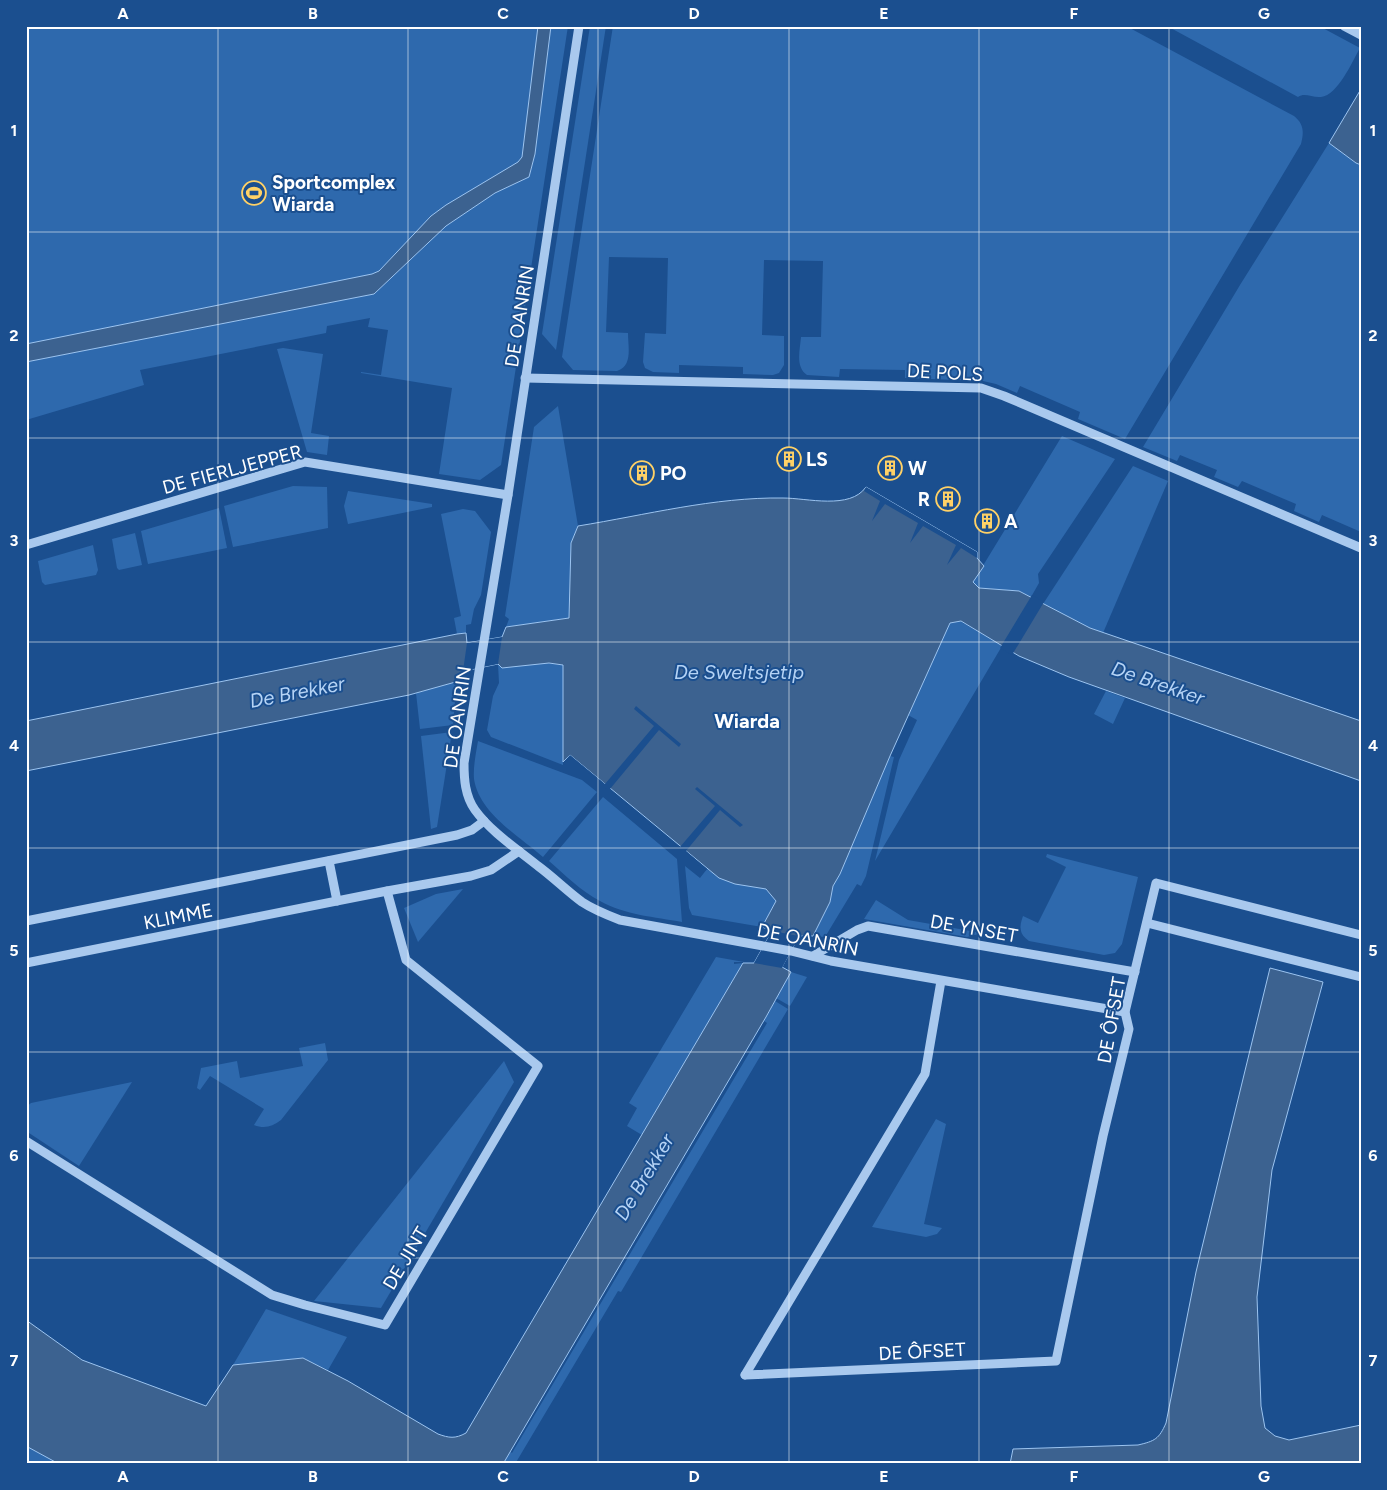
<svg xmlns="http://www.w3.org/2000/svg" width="1387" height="1490" viewBox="0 0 1387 1490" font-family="Figtree,sans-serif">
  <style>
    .green { fill: #2e69ad }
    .water { fill: #3c6290; stroke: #9cc4f0 }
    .pier { fill: #1b4f8f }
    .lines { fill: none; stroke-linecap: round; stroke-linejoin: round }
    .minor { stroke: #a9c9ee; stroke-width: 9 }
    .grid { fill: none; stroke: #fff; stroke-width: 1; stroke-opacity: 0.55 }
    .labels { text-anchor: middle; stroke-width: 4; stroke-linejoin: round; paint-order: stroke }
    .poi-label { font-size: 19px; font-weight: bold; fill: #fff; stroke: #1b4f8f; text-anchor: start }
    .street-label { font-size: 19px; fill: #fff; stroke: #1b4f8f }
    .water-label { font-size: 20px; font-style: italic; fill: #b5d3f5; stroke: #1b4f8f }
    .neighbourhood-label { font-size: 20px; font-weight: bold; fill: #fff; stroke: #1b4f8f }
    .neatline { fill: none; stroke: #fff; stroke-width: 2 }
    .grid-label { font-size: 16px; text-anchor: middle; font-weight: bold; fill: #fff }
  </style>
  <rect width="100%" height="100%" fill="#1b4f8f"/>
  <g class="green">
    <polygon points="26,26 543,26 526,165 439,221 375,285 26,353"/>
    <polygon points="551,26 568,26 501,465 480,480 439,474 452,388 361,373 361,372 381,375 388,330 368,327 370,318 327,326 326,333 140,370 144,385 26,420 26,362 374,294 446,226 495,193 529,177 535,154"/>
    <polygon points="590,26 606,26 556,350 542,334"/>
    <path d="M613 26H1126L1294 116C1304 124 1304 132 1301 144L1125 439 1078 419 1080 412 1020 386 1017 393 996 384 983 381 905 378V370L840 369 839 377 807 375C795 367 800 350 801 337H821L823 261 764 260 762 335 784 336V365L779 373 773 375 743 374V367L679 365V373L653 372 645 368 643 362 645 333 666 334 668 258 609 257 606 332 628 333C628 347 633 366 617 371L573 370 562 357Z"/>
    <path d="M1167 26H1319L1360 48C1352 62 1338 95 1321 97 1312 98 1305 92 1298 97Z"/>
    <polygon points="1329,143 1356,163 1361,165 1361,532 1322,515 1319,522 1294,511 1296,504 1242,481 1238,487 1214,477 1217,470 1180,455 1177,461 1143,447 1240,285"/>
    <polygon points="283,348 323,354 311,433 329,436 327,455 307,452 277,349"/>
    <polygon points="558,406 578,526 571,543 569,618 506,627 509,619 505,616 534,427"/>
    <polygon points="1062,436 1115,459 1038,574 1039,583 1031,597 1019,591 979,588 973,582"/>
    <polygon points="1133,466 1168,481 1103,633 1090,628 1043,604"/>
    <polygon points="293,486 327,487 328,528 233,547 224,506"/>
    <polygon points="348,491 432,504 432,507 348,524 344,506"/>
    <polygon points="219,508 227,548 148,564 141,531"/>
    <polygon points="463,509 475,511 491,532 481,595 474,609 471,624 466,625 466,633 457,634 454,618 461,616 441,514"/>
    <polygon points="135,533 142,565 119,570 117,568 112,539"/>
    <polygon points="93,545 98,570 96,575 45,585 42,582 38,561"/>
    <polygon points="960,621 1002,646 875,861 899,760 917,720 908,715 950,623"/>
    <polygon points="549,663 563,665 563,765 491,737 487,730 493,696 499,683 498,664"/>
    <polygon points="459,681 456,690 453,725 420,729 416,693"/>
    <polygon points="1106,691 1125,698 1113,724 1094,714"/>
    <polygon points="452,732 437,827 431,829 421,736"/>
    <path d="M478 741 582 780 597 792 543 857C519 836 479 813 474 779 473 767 476 753 478 741Z"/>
    <polygon points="890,756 894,757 866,876 861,886 857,884 825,937 813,936 830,902 833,886 840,874"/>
    <path d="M603 797 677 859 682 922C655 917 625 915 600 901 581 891 565 875 549 861Z"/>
    <path d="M1047 854 1138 877 1122 944 1115 953 1104 955 1029 941C1019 934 1019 927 1023 916L1038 923 1066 867 1046 857Z"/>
    <path d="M685 866 700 878 707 869C726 882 743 885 766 889L776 901 762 927 692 915 689 908Z"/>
    <polygon points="463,889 418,942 404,908 436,894"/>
    <polygon points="876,900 908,920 982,933 967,937 864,919"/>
    <polygon points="716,957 744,962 734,962 734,964 743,963 642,1135 627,1126 637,1108 629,1103"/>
    <polygon points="791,972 807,977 790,1006 776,998"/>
    <polygon points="775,1001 788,1009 621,1292 618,1291 515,1464 503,1464 509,1451 512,1453 767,1023 764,1021"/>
    <path d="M325 1043 328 1060 281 1120C272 1127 264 1129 254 1125L264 1109 210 1076 200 1090 197 1088 201 1068 237 1061 240 1078 303 1066 299 1048Z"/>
    <polygon points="504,1061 514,1082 381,1308 314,1301"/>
    <polygon points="132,1082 79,1166 26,1131 26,1107 31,1103"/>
    <polygon points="936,1119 946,1124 924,1224 942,1228 937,1234 926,1237 872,1227"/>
    <polygon points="266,1309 347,1337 328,1370 303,1358 233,1365"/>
    <polygon points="26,1446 59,1464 26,1464"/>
  </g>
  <g class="water">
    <polygon points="538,26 551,26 535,154 529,177 495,193 446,226 374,294 26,362 26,344 372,274 379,271 431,216 446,205 518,162 522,157"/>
    <polygon points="1361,89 1361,165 1356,163 1329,143"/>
    <path d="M866 487 977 552V558L984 566 973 582 979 588 1019 591 1090 628 1361 721V781L1069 677 1019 656 961 621 950 623 890 756 840 874 833 886 830 902 813 936H799L782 967 791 972 766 1017 503 1464H59L26 1446V1320L82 1360 206 1406 233 1365 303 1358 348 1381 438 1434C449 1438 455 1439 466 1433L743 963H754L772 931 762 927 776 901 766 889 735 884 719 878 570 755 563 762V665L549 663 502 668 498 664 464 671 459 681 409 695 26 771V721L457 634 466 633 467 643 502 637 506 627 569 618 571 543 578 526C646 515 714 497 783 498 807 498 850 510 866 487Z"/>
    <path d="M1270 968 1323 982 1272 1170 1257 1297 1261 1406 1265 1428 1275 1436 1289 1440 1361 1425V1464H1010L1013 1449 1138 1445C1155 1441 1159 1439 1166 1423L1196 1272Z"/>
  </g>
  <g class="pier">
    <polygon points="866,487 977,552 977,558 961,548 947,565 956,545 923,526 910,543 918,523 885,504 872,521 880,501 864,491"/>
    <polygon points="1032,595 1044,602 1012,655 1000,648"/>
    <polygon points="502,637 498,664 463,671 467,643"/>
    <polygon points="636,706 681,744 679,747 659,730 610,789 680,847 715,806 695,789 697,787 743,825 740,827 720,810 686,851 707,869 705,871 570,758 565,765 563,763 570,755 605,784 654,726 634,709"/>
    <polygon points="772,931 799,936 782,968 754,963"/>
  </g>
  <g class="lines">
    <g class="minor">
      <path d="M579 26 508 495 464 763C464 779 465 796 475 810 491 832 517 849 538 866 553 877 567 891 582 902 594 910 607 915 620 920L791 951 831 961 1125 1012"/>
      <polyline points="1344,26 1361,35"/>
      <polyline points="525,378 981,388 1004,396 1361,548"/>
      <polyline points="26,545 305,462 508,495"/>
      <polyline points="329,861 337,901"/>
      <polyline points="26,921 457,835 472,830 484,821"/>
      <polyline points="1147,923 1361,977"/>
      <polyline points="813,956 857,930 868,926 1135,972"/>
      <polyline points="26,963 387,891 471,876 491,870 519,851"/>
      <polyline points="26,1141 272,1295 305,1305 385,1325 538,1066 406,960 387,891"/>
      <polyline points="745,1375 1056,1361 1103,1136 1129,1029 1125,1012 1156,883 1361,935"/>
      <polyline points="745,1375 925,1074 941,981"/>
    </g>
  </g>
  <path class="grid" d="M218 26V1464M408 26V1464M598 26V1464M789 26V1464M979 26V1464M1169 26V1464M26 232H1361M26 438H1361M26 642H1361M26 848H1361M26 1052H1361M26 1258H1361"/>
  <defs>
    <g id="stadium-ring" transform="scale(1.25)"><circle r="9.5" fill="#1b4f8f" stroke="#ffd166" stroke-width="1.5"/><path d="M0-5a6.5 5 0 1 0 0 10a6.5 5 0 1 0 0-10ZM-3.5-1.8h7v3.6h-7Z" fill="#ffd166"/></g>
    <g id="building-ring" transform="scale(1.25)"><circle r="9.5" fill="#1b4f8f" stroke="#ffd166" stroke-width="1.5"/><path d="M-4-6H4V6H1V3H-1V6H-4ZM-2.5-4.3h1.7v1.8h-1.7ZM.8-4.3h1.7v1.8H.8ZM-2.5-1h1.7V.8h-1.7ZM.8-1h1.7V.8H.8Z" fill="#ffd166"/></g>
  </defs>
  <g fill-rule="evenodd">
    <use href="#stadium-ring" x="254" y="193"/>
    <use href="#building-ring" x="789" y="459"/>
    <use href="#building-ring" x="890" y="468"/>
    <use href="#building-ring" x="642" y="473"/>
    <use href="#building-ring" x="948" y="499"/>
    <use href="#building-ring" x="987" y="521"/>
  </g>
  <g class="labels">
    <g class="poi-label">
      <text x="272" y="189">Sportcomplex<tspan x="272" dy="22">Wiarda</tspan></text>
      <text x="806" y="466">LS</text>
      <text x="908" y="475">W</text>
      <text x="660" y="480">PO</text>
      <text x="930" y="506" text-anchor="end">R</text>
      <text x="1004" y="528">A</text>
    </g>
    <g class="street-label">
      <text transform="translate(519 316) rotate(-81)" y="7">DE OANRIN</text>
      <text transform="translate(945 372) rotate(3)" y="7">DE POLS</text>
      <text transform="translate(232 469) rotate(-15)" y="7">DE FIERLJEPPER</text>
      <text transform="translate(457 717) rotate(-82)" y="7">DE OANRIN</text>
      <text transform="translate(178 916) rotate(-11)" y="7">KLIMME</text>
      <text transform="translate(974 928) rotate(10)" y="7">DE YNSET</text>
      <text transform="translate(808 939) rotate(11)" y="7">DE OANRIN</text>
      <text transform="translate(1111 1020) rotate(-80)" y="7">DE ÔFSET</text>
      <text transform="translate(405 1258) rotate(-59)" y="7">DE JINT</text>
      <text transform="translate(922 1351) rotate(-3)" y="7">DE ÔFSET</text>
    </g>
    <g class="water-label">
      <text x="739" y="679">De Sweltsjetip</text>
      <text transform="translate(1158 683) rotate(19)" y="7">De Brekker</text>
      <text transform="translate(297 692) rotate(-11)" y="7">De Brekker</text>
      <text transform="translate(644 1177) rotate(-59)" y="7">De Brekker</text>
    </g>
    <g class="neighbourhood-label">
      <text x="747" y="728">Wiarda</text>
    </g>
  </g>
  <rect width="1387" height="1490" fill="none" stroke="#1b4f8f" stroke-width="55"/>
  <rect x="28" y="28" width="1332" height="1434" class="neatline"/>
  <g class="grid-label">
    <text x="123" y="19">A</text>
    <text x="313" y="19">B</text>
    <text x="503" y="19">C</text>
    <text x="694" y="19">D</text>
    <text x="884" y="19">E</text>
    <text x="1074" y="19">F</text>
    <text x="1264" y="19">G</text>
    <text x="14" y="136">1</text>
    <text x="1373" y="136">1</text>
    <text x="14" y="341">2</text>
    <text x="1373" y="341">2</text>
    <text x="14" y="546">3</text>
    <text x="1373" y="546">3</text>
    <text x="14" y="751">4</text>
    <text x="1373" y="751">4</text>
    <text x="14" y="956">5</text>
    <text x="1373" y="956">5</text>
    <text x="14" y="1161">6</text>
    <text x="1373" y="1161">6</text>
    <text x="14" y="1366">7</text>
    <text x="1373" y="1366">7</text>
    <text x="123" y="1482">A</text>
    <text x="313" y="1482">B</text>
    <text x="503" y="1482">C</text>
    <text x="694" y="1482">D</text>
    <text x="884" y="1482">E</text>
    <text x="1074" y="1482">F</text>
    <text x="1264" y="1482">G</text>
  </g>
</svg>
